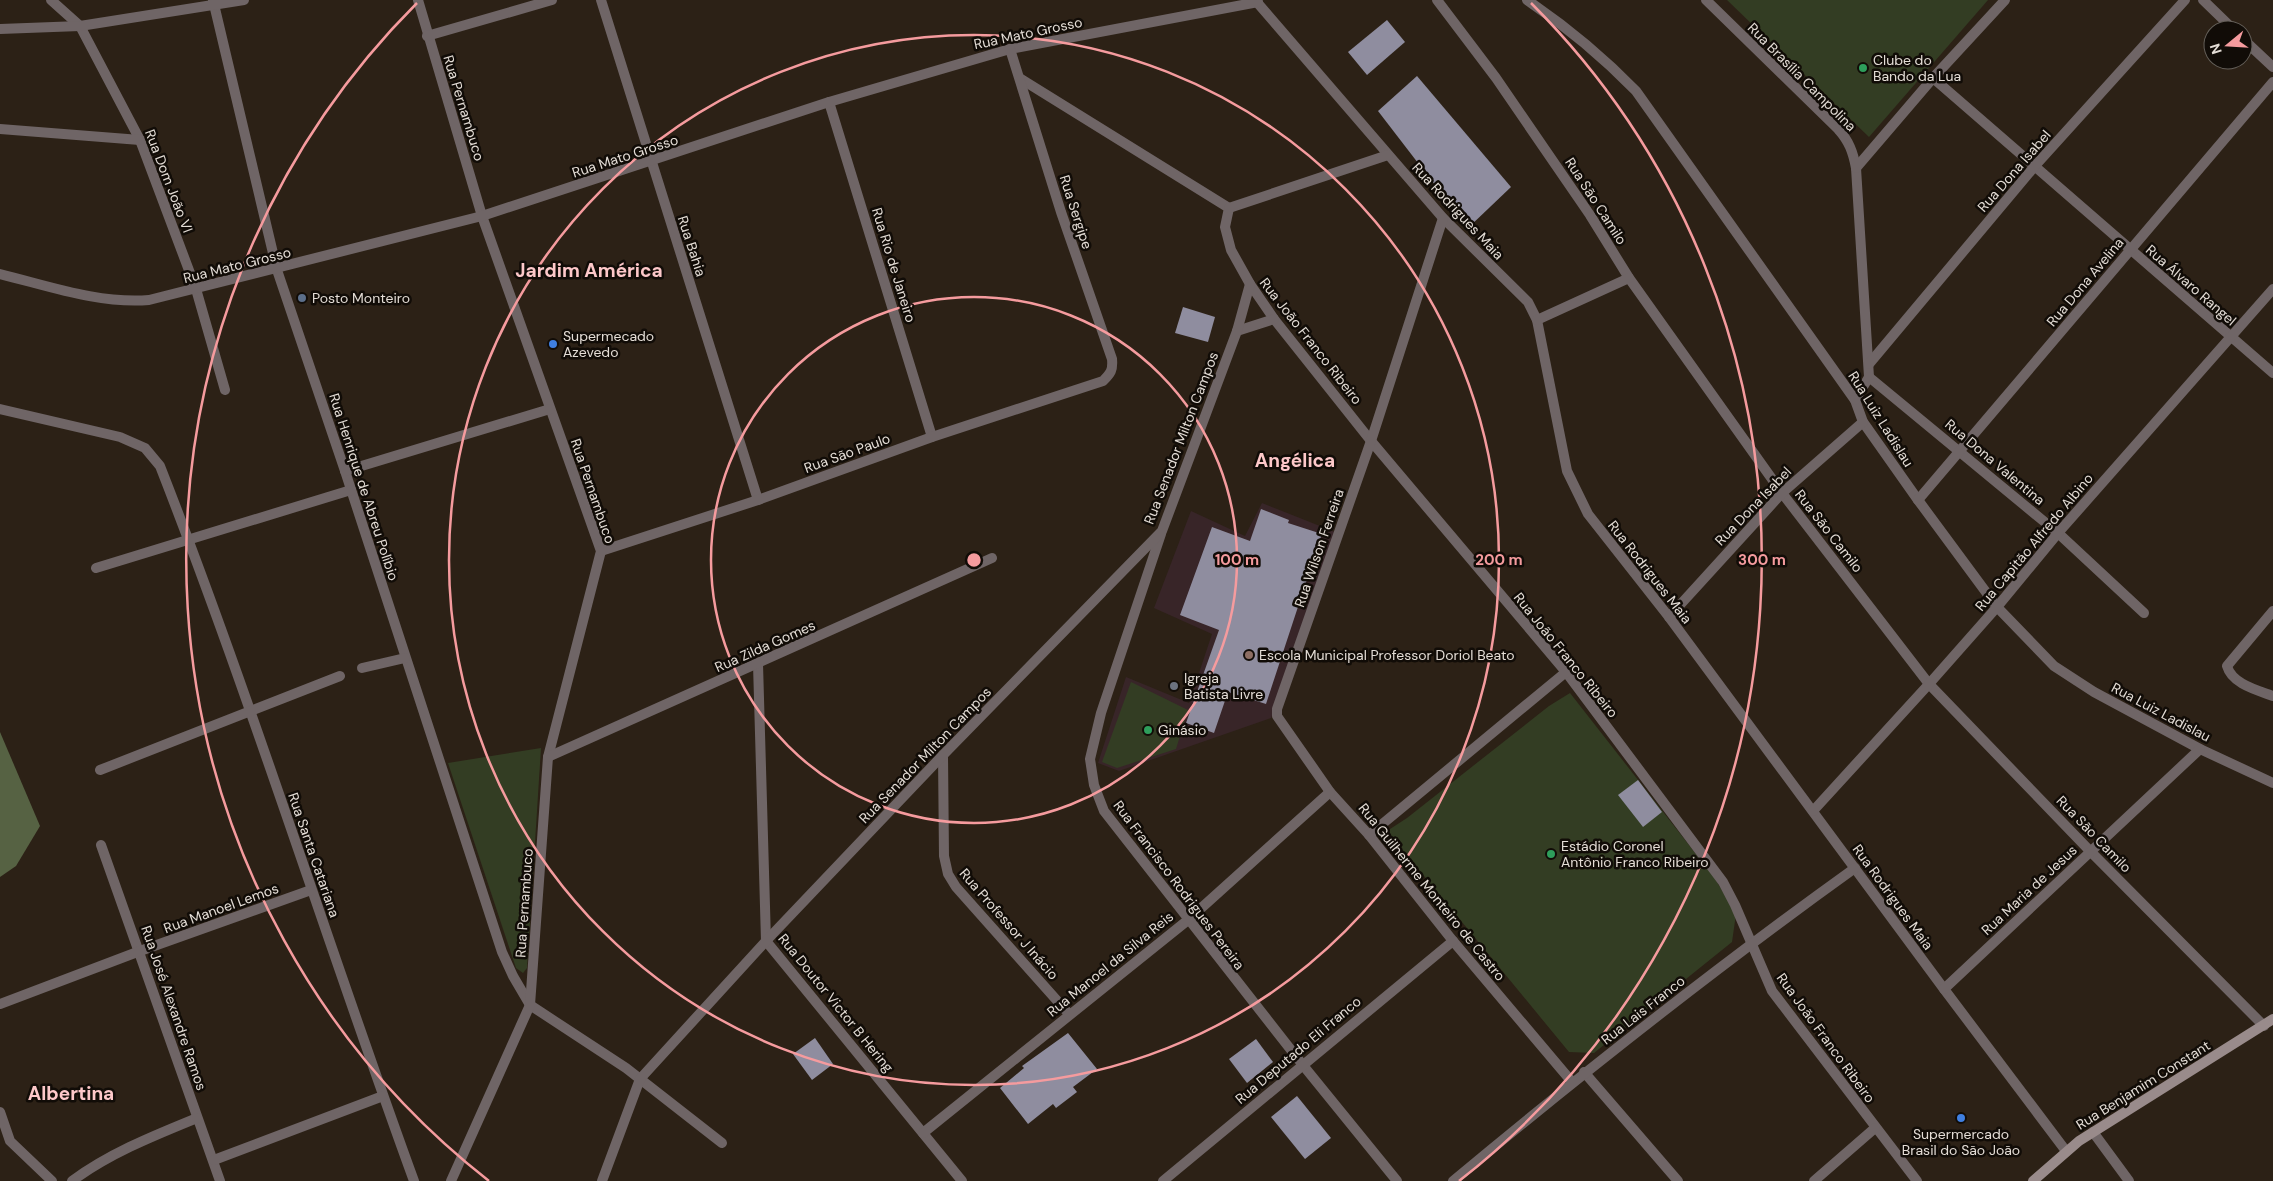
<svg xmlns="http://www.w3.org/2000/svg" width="2273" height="1181" viewBox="0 0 2273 1181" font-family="'DM Sans',sans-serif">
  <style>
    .education { fill: #382528 }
    .green { fill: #333d23 }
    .forest { fill: #566243 }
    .building { fill: #8f8d9f }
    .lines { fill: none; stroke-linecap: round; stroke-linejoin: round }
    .street { stroke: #6f6566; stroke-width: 10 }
    .secondary { stroke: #998b8b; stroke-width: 10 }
    .ring { fill: none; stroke: #f59b9e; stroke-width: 2.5 }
    .leisure-dot { fill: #2e9e5b; stroke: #110c07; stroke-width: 2 }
    .service-dot { fill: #5c6f8a; stroke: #110c07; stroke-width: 2 }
    .shop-dot { fill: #3f7fe0; stroke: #110c07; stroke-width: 2 }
    .education-dot { fill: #8d6e63; stroke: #110c07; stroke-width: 2 }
    .worship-dot { fill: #6b7280; stroke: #110c07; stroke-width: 2 }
    .labels { text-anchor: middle; stroke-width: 5; stroke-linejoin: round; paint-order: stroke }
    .street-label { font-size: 14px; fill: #e4ddd6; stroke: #110c07 }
    .poi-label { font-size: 14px; fill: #e4ddd6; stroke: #110c07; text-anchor: start }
    .district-label { font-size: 19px; font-weight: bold; fill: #fdc8c9; stroke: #110c07 }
    .centre { fill: #f59b9e; stroke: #110c07; stroke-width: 2.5 }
    .ring-label { font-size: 15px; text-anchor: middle; font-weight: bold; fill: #f59b9e; stroke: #110c07; stroke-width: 5; stroke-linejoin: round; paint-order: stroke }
  </style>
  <rect width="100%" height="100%" fill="#2c2116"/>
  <polygon class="education" points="1262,503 1335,532 1271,718 1119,771 1098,763 1126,677 1189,703 1212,634 1154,608 1191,511 1245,536"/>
  <g class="green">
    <polygon points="1727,0 1988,0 1869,137"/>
    <polygon points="1131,682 1188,710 1176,749 1117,768 1102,762"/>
    <polygon points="1570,693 1714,877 1736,914 1732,942 1594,1053 1569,1052 1387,831 1407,818 1549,706"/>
    <polygon points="541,748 527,968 523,973 516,968 448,763"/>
  </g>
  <polygon class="forest" points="0,732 40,826 16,866 0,877"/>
  <g class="building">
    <polygon points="1387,20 1405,42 1367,75 1348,52"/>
    <polygon points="1417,76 1511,187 1468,228 1378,111"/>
    <polygon points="1183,307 1215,317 1208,342 1175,333"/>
    <polygon points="1261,509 1289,520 1288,523 1322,534 1266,704 1228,692 1214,733 1186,723 1219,630 1180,615 1212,527 1250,541"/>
    <polygon points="1638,780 1662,812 1643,827 1618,795"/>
    <polygon points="1068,1033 1097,1069 1073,1087 1077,1092 1056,1108 1053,1104 1028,1124 1000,1088 1024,1068 1022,1066"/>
    <polygon points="815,1038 833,1064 812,1080 793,1054"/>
    <polygon points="1256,1039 1273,1062 1247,1083 1229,1059"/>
    <polygon points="1297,1096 1331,1138 1305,1159 1271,1117"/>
  </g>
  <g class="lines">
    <g class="street">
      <polyline points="51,0 80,26 140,140 196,289 225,390"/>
      <polyline points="213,0 277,270 345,471 502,952 513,976 530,1005 626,1068 722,1143"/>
      <polyline points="418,0 482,216 601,551 548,757 530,1005 451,1181"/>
      <polyline points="601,0 758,500"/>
      <polyline points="1255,0 1443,218 1528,302 1537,320 1567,471 1588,514 1669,617 1944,989 2066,1151"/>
      <polyline points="1437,0 1496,78 1590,215 1629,278 1782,493 1929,684 2090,851 2264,1026"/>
      <path d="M1527 0C1567 27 1602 56 1636 91L1855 400 1863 422 1918 500 1997 607 2054 666 2094 692 2200 749 2273 783"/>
      <path d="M1706 0 1838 129C1849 141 1853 152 1856 168L1869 377 1855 400"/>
      <polyline points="2203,0 2234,30"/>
      <polyline points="0,29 80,26 244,0"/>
      <polyline points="427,36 552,0"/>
      <polyline points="2243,39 2273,67"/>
      <polyline points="1933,78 2273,373"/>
      <polyline points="1021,79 1229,208 1225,227 1231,250 1250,284 1274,319 1371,441 1566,672 1723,882 1735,905 1772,991 1917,1181"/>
      <polyline points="829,102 932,437"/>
      <polyline points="0,129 140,140"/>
      <polyline points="1856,168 1933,78 2005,0"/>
      <polyline points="1229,208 1388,155"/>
      <polyline points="1443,218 1371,441 1277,709 1277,716 1330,792 1369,835 1453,941 1572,1082"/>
      <path d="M0 274C49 286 99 304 149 300L482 216 829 102 1010 49 1258 2"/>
      <polyline points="1537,320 1629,278"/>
      <polyline points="1237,331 1274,319"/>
      <polyline points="1869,364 2034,167 2185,0"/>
      <polyline points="1869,377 2058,533 2144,613"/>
      <path d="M0 409 120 437 145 448 160 466C252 701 327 943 414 1181"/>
      <polyline points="345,471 550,409"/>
      <polyline points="1918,500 2273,82"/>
      <polyline points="1161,534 1101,713 1090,759 1094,785 1104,811 1302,1064 1397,1181"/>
      <path d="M601 551 758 500 932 437 1103 381C1111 373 1113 370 1112 359L1061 212 1010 49"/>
      <polyline points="96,568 351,490"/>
      <path d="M2273 611 2227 666C2232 684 2257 690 2273 696"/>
      <polyline points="1669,617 1782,493 1863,422"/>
      <polyline points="758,664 766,941 962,1181"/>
      <polyline points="362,668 405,658"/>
      <polyline points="943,755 944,856 948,874 956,887 1069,1014"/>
      <polyline points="548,757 992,558"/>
      <polyline points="100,770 340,676"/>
      <polyline points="1813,811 1929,684 1997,607 2058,533 2273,289"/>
      <polyline points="1369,835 1566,672"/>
      <polyline points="101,845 220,1181"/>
      <polyline points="1944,989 2200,749"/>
      <polyline points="0,1004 140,951 311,890"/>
      <polyline points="1584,1072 1678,1181"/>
      <polyline points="0,1112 10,1141 52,1181"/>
      <polyline points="2093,1132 2129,1181"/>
      <polyline points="923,1133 1188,920 1330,792"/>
      <polyline points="214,1160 383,1096"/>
      <path d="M72 1181C110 1153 153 1136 197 1118"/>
      <polyline points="602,1181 640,1079 766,941 943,755 1162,531 1237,331 1250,284"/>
      <polyline points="1163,1181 1453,941"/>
      <path d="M1453 1181C1584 1072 1717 967 1855 868"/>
      <polyline points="1814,1181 1875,1128"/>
    </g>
    <polyline class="secondary" points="2033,1181 2079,1141 2273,1019"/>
  </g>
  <g class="ring">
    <circle cx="974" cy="560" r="263"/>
    <circle cx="974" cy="560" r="525"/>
    <path d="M489 1181A788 788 0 0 1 417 3M1531 3A788 788 0 0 1 1459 1181"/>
  </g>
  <g class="leisure-dot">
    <circle cx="1863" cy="68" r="5"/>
    <circle cx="1148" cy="730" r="5"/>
    <circle cx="1551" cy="854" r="5"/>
  </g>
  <circle class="service-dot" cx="302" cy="298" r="5"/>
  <g class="shop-dot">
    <circle cx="553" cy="344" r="5"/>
    <circle cx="1961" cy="1118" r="5"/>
  </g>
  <circle class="education-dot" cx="1249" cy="655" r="5"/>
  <circle class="worship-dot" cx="1174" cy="686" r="5"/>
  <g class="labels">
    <g class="street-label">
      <text transform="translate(1028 33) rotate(-12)" y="5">Rua Mato Grosso</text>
      <text transform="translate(1802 77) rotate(45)" y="5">Rua Brasília Campolina</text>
      <text transform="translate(464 108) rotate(73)" y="5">Rua Pernambuco</text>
      <text transform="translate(625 156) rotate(-18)" y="5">Rua Mato Grosso</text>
      <text transform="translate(2014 171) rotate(-49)" y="5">Rua Dona Isabel</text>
      <text transform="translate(169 181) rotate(69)" y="5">Rua Dom João VI</text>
      <text transform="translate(1596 201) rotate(57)" y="5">Rua São Camilo</text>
      <text transform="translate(1458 211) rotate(47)" y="5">Rua Rodrigues Maia</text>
      <text transform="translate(1076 212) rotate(72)" y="5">Rua Sergipe</text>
      <text transform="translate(692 246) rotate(72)" y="5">Rua Bahia</text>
      <text transform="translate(237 265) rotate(-14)" y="5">Rua Mato Grosso</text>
      <text transform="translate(894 265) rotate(73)" y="5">Rua Rio de Janeiro</text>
      <text transform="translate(2085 282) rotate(-50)" y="5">Rua Dona Avelina</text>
      <text transform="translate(2191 285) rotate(41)" y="5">Rua Álvaro Rangel</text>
      <text transform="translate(1311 341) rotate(52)" y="5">Rua João Franco Ribeiro</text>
      <text transform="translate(1881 419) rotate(58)" y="5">Rua Luiz Ladislau</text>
      <text transform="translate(1181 438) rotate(-69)" y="5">Rua Senador Milton Campos</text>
      <text transform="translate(847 453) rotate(-20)" y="5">Rua São Paulo</text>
      <text transform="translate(1995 462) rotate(40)" y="5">Rua Dona Valentina</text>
      <text transform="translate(364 487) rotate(72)" y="5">Rua Henrique de Abreu Políbio</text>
      <text transform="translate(593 491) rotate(71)" y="5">Rua Pernambuco</text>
      <text transform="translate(1753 506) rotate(-46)" y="5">Rua Dona Isabel</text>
      <text transform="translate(1829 531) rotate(52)" y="5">Rua São Camilo</text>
      <text transform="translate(2034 542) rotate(-50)" y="5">Rua Capitão Alfredo Albino</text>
      <text transform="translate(1319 548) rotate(-71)" y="5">Rua Wilson Ferreira</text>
      <text transform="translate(1650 572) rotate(52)" y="5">Rua Rodrigues Maia</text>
      <text transform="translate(765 646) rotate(-24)" y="5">Rua Zilda Gomes</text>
      <text transform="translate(1566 655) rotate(51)" y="5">Rua João Franco Ribeiro</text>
      <text transform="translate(2161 712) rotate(28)" y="5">Rua Luiz Ladislau</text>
      <text transform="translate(925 755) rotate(-46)" y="5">Rua Senador Milton Campos</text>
      <text transform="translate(2094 834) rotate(46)" y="5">Rua São Camilo</text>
      <text transform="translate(314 855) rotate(71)" y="5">Rua Santa Catariana</text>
      <text transform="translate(1179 885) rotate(53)" y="5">Rua Francisco Rodrigues Pereira</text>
      <text transform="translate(2029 890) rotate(-43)" y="5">Rua Maria de Jesus</text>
      <text transform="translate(1432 892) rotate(51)" y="5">Rua Guilherme Monteiro de Castro</text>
      <text transform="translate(1893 897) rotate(54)" y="5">Rua Rodrigues Maia</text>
      <text transform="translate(524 903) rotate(-86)" y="5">Rua Pernambuco</text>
      <text transform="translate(221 908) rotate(-20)" y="5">Rua Manoel Lemos</text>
      <text transform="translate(1009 924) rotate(49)" y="5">Rua Professor J Inácio</text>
      <text transform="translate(1110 964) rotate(-39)" y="5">Rua Manoel da Silva Reis</text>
      <text transform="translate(836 1003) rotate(51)" y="5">Rua Doutor Victor B Hering</text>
      <text transform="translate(174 1008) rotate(71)" y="5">Rua José Alexandre Ramos</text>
      <text transform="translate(1643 1010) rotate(-38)" y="5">Rua Lais Franco</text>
      <text transform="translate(1826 1038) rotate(54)" y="5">Rua João Franco Ribeiro</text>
      <text transform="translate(1298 1050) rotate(-40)" y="5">Rua Deputado Eli Franco</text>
      <text transform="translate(2143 1085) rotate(-32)" y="5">Rua Benjamim Constant</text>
    </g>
    <g class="poi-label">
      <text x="1873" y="65">Clube do<tspan x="1873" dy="16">Bando da Lua</tspan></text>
      <text x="312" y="303">Posto Monteiro</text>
      <text x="563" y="341">Supermecado<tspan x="563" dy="16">Azevedo</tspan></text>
      <text x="1259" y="660">Escola Municipal Professor Doriol Beato</text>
      <text x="1184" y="683">Igreja<tspan x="1184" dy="16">Batista Livre</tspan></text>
      <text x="1158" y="735">Ginásio</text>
      <text x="1561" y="851">Estádio Coronel<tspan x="1561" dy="16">Antônio Franco Ribeiro</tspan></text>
      <text x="1961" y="1139" text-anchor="middle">Supermercado<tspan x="1961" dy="16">Brasil do São João</tspan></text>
    </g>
    <g class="district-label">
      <text x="589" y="277">Jardim América</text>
      <text x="1295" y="467">Angélica</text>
      <text x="71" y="1100">Albertina</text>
    </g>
  </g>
  <circle cx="974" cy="560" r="8" class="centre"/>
  <g class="ring-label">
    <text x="1237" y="565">100 m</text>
    <text x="1499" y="565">200 m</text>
    <text x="1762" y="565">300 m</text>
  </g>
  <g transform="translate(2228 45) rotate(252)"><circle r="24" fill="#110c07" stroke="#65605a"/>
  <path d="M0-4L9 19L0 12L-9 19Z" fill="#f59b9e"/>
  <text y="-8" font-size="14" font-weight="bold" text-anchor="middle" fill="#e4ddd6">N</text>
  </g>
</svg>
